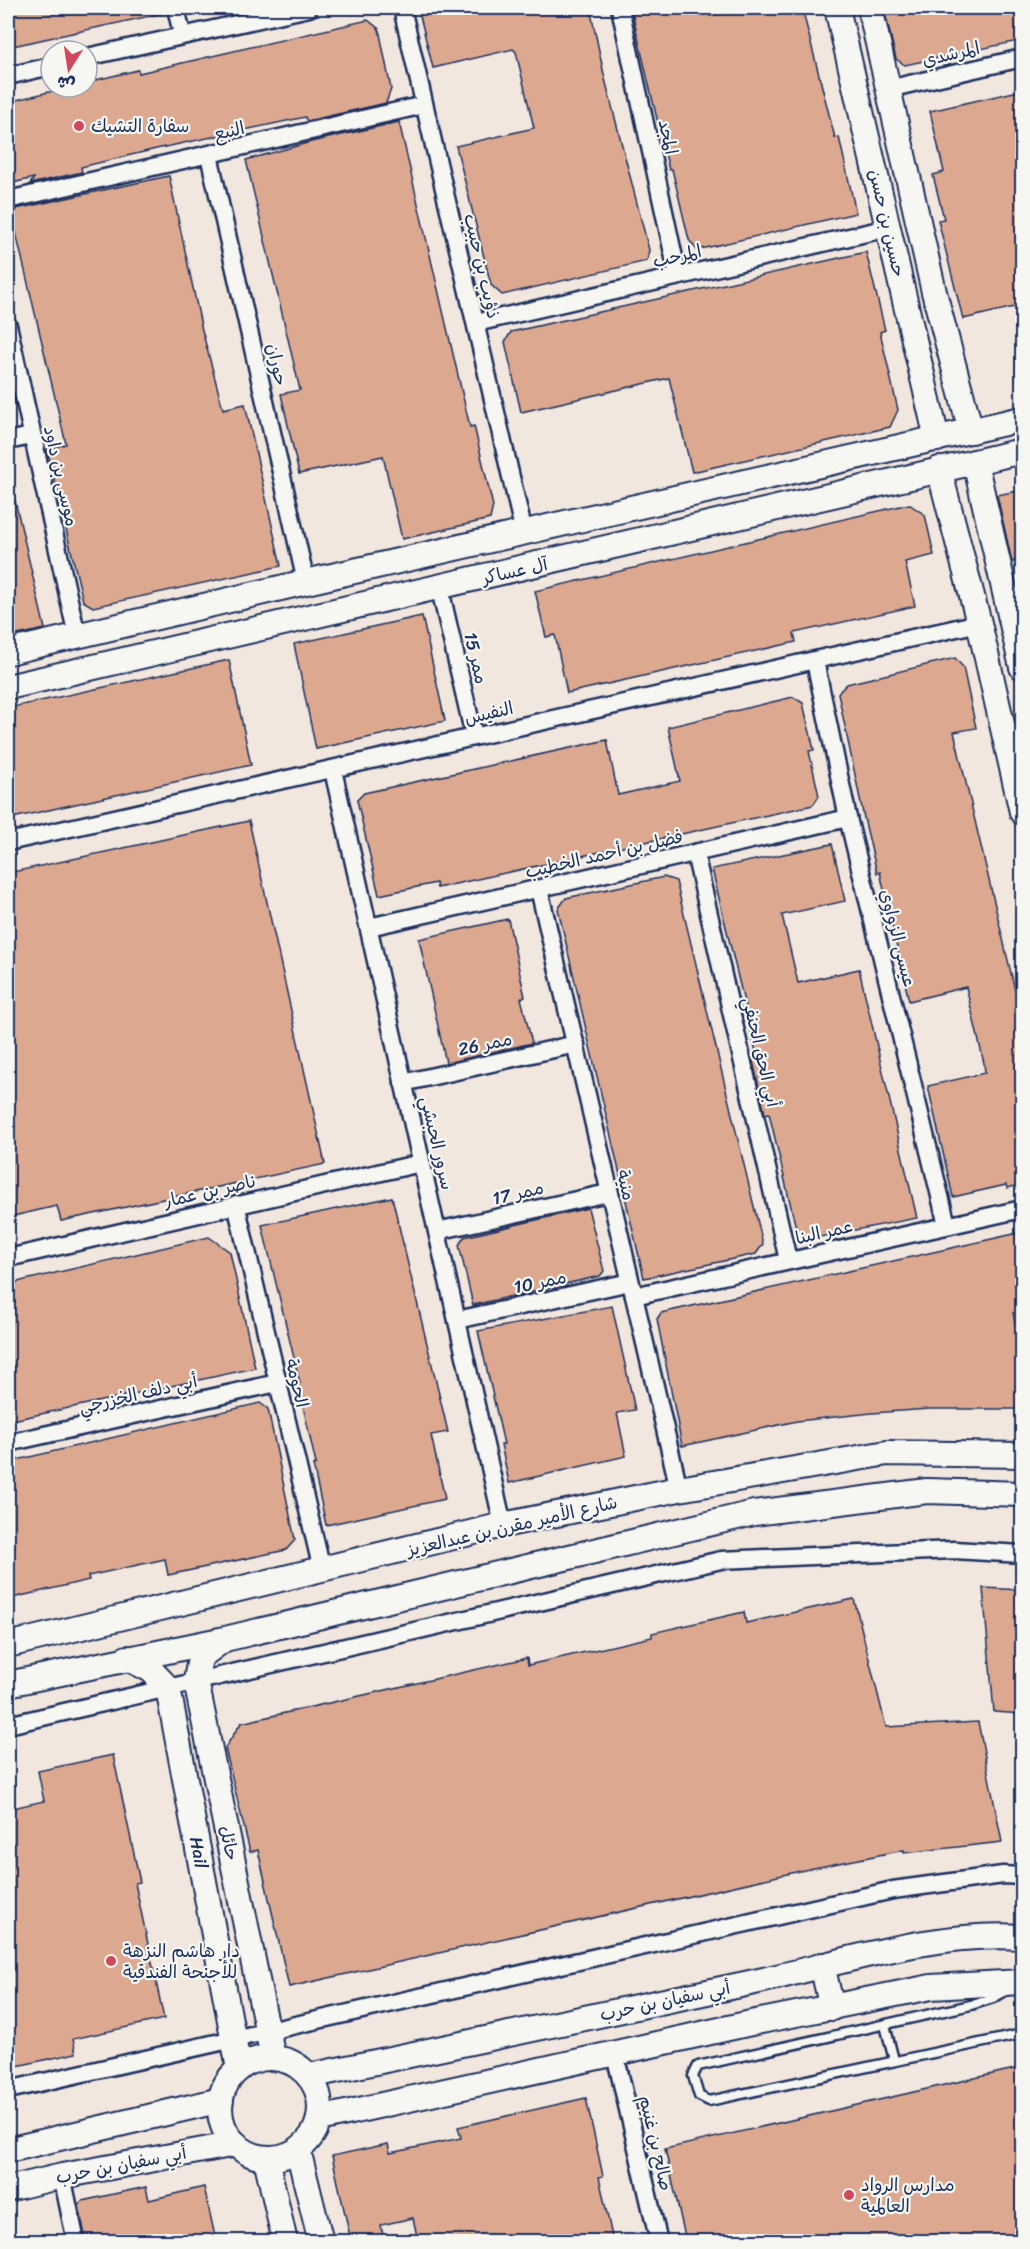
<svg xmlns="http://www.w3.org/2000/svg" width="1030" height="2249" viewBox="0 0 1030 2249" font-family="Sriracha,'Playpen Sans Arabic',sans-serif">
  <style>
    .building { fill: #dca990; stroke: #1b2f5e; stroke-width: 1.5 }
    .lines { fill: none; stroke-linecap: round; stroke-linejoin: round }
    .lane-casing { stroke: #1b2f5e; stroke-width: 13 }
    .street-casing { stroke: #1b2f5e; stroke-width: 21 }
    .secondary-casing { stroke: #1b2f5e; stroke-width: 28 }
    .lane { stroke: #f6f6f2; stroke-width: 8 }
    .street { stroke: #f6f6f2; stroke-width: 16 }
    .secondary { stroke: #f6f6f2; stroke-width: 24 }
    .poi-dot { fill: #d1495b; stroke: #f6f6f2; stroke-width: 2 }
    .labels { text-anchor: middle; stroke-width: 4.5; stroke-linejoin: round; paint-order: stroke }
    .street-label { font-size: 18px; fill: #1b2f5e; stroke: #f6f6f2 }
    .poi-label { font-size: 18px; fill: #1b2f5e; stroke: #f6f6f2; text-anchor: start }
  </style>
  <rect width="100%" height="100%" fill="#f1e7de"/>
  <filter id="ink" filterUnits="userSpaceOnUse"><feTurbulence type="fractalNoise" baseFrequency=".0167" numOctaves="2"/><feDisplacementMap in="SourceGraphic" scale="12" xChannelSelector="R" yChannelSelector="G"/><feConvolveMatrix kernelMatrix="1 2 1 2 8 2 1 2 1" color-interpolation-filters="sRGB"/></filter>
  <g filter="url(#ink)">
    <g class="building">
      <polygon points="8,8 163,8 164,13 8,47"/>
      <polygon points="418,8 590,8 605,79 649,250 647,261 502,295 491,285 456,146 534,128 516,52 513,49 433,68"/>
      <polygon points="631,8 708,8 710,16 746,8 802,8 835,138 839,137 856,213 697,250 689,240 672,169 669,170"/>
      <polygon points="884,8 1023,8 1023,40 905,65 896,59"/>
      <polygon points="368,20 379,29 391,89 386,103 307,121 305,117 156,149 81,167 82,172 30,184 34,178 8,184 8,102 69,87 87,87 87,82 138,70 139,73"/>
      <polygon points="1023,90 1023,145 1016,145 1023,176 1023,305 963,319 938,220 944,219 933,175 944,172 930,111"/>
      <polygon points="399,122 470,427 474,426 493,506 490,519 402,539 383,456 299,474 281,394 300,390 246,160 311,142"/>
      <polygon points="169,176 202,330 223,409 245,404 281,566 93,607 83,601 47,449 66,444 12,216 16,209"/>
      <polygon points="866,252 885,330 880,332 898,410 890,427 692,472 669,378 521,412 505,342 511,332"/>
      <polygon points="1023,490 1023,559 1012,562 997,495"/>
      <polygon points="8,492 13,492 45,629 8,637"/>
      <polygon points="909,504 925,515 934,555 905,562 915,606 794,633 796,642 567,693 555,635 546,637 535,591"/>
      <polygon points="422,616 445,721 316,749 294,644"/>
      <polygon points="955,658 963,667 976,728 954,732 1023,1024 1023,1184 1007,1188 1006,1185 953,1197 928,1086 985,1073 984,1063 966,987 909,1001 880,872 877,873 864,818 838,693 847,684"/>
      <polygon points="229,660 251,765 8,819 8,708"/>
      <polygon points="793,697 803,703 814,750 809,751 819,796 813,805 437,888 436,883 379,895 357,800 364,793 607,740 618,795 680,781 668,727"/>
      <polygon points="249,821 325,1164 61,1221 57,1206 13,1216 8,1189 8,873"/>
      <polygon points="832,844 845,901 782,915 798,983 859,969 917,1218 799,1241 769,1113 765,1114 752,1057 757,1056 712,869"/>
      <polygon points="664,877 676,881 763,1244 756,1254 644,1278 558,909 566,898"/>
      <polygon points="508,919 525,997 521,998 532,1043 446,1063 419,939"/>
      <polygon points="392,1197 448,1432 431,1435 445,1499 326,1525 313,1465 316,1464 298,1384 300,1383 262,1225"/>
      <polygon points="588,1208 604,1271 600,1276 473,1305 459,1245 464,1237"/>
      <polygon points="1023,1232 1023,1312 1013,1313 1023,1363 1023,1409 929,1409 872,1413 797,1421 682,1446 657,1319 661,1313"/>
      <polygon points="209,1237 230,1252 255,1368 8,1421 8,1284"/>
      <polygon points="612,1306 635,1410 617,1413 626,1456 509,1483 501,1444 504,1444 478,1331"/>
      <polygon points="260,1403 268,1409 295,1540 286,1550 168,1575 165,1559 88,1576 89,1580 8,1599 8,1462"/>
      <polygon points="983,1588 1023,1590 1023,1714 994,1712"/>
      <polygon points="854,1599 886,1727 978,1722 1002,1842 904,1853 904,1850 809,1869 289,1987 258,1850 250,1852 225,1748 241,1723 527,1658 528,1665 652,1637 652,1633 744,1612 746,1623"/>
      <polygon points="113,1755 140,1882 135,1883 164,2019 73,2039 76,2053 8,2068 8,1809 44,1801 38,1771"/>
      <polygon points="1023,2067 1023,2241 686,2241 665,2149"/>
      <polygon points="586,2098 603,2176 599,2177 613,2241 418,2241 413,2218 381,2225 384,2241 351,2241 332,2156 388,2144 390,2153 461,2138 458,2127"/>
      <polygon points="146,2187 149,2200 204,2187 216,2241 86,2241 79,2206 82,2201"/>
    </g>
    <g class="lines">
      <g class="lane-casing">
        <g id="lane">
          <polyline points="1007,1990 993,1998 971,2005 698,2066 693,2076 699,2096 709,2101 1022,2034"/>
          <polyline points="885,2025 894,2060"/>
        </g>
      </g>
      <g class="street-casing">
        <g id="street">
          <polyline points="176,8 182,34"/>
          <polyline points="402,8 524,533"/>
          <polyline points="620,8 678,276"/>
          <polyline points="87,57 309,8"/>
          <polyline points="8,76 51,66"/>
          <polyline points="888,89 1022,58"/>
          <polyline points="209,155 306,582"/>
          <polyline points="8,200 424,105"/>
          <polyline points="476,323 888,228"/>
          <polyline points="8,325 77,636"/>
          <polyline points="8,441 31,436"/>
          <polyline points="440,589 474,736"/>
          <polyline points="815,661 848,818 947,1225"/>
          <polyline points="333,770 503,1525"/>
          <polyline points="8,842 979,623"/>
          <polyline points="695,853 788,1260"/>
          <polyline points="539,889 679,1489"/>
          <polyline points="369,927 848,818"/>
          <polyline points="403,1083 576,1044"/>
          <polyline points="236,1204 322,1570"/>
          <polyline points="437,1231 608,1193"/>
          <polyline points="8,1258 421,1163"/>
          <polyline points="634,1296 1022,1209"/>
          <polyline points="457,1320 630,1282"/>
          <polyline points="8,1443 277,1383"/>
          <polyline points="8,1725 721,1560 954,1550 1022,1554"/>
          <polyline points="615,2054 659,2242"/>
          <polyline points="8,2090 893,1890 1003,1875 1022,1876"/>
          <polyline points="62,2176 76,2242"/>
        </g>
      </g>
      <g class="secondary-casing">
        <g id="secondary">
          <polyline points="837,8 937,439"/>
          <polyline points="870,8 934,292 971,431"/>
          <polyline points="975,462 1022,667"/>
          <polyline points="939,469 979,623 1022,812"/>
          <polyline points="8,652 306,582 1022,419"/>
          <polyline points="8,687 1022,451"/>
          <polyline points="223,1640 200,1657 196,1681 273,2058"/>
          <polyline points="8,1645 503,1525 679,1489 887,1453 1022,1455"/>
          <path id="s1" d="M127 1658 151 1670 168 1688 239 2069"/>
          <polyline points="8,1684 225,1639 754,1513 927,1491 1022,1494"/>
          <polyline points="822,1965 832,2008"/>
          <circle cx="270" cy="2108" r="50"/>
          <path d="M309 2076C459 2044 609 2014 759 1981 845 1962 933 1931 1022 1937"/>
          <polyline points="319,2119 751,2023 931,1987 1022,1982"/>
          <polyline points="8,2150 221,2100"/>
          <polyline points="298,2150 321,2242"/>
          <polyline points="266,2158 285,2242"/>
          <polyline points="8,2189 62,2176 236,2144"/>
        </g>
      </g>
      <use href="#lane" class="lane"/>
      <use href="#street" class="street"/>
      <use href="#secondary" class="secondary"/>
    </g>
  </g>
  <g class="poi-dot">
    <circle cx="79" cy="126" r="6"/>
    <circle cx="111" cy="1961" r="6"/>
    <circle cx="849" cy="2195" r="6"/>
  </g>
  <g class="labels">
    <g class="street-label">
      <text transform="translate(951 54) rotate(-13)" y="6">المرشدي</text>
      <text transform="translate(229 131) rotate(-13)" y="6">النبع</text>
      <text transform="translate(668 137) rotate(78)" y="6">المجد</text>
      <text transform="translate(887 223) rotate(77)" y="6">حسين بن حسن</text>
      <text transform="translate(677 256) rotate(-13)" y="6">المرحب</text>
      <text transform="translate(482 266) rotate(77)" y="6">ذؤيب بن حبيب</text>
      <text transform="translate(277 364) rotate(77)" y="6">حوران</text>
      <text transform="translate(61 476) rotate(77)" y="6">موسى بن داود</text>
      <text transform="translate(515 571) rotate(-13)" y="6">آل عساكر</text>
      <text transform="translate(476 658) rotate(77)" y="6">ممر 15</text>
      <text transform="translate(489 713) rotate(-13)" y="6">النفيس</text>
      <text transform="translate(604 854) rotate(-13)" y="6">فضل بن أحمد الخطيب</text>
      <text transform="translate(898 938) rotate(76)" y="6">عيسى الزواوي</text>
      <text transform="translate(485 1044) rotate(-12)" y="6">ممر 26</text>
      <text transform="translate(761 1052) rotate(77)" y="6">أبي الحق الحنفي</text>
      <text transform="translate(437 1143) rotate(77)" y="6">سرور الحبشي</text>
      <text transform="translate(626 1185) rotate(77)" y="6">منية</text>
      <text transform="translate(210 1191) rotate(-13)" y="6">ناصر بن عمار</text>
      <text transform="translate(518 1193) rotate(-13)" y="6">ممر 17</text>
      <text transform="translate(824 1232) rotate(-13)" y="6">عمر البنا</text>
      <text transform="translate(540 1282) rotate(-12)" y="6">ممر 10</text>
      <text transform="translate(297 1383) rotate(77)" y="6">الحومة</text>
      <text transform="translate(138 1394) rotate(-13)" y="6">أبي دلف الخزرجي</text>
      <text transform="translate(512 1526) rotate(-13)" y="6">شارع الأمير مقرن بن عبدالعزيز</text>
      <text transform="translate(229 1843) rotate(78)" y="6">حائل</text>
      <text dy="6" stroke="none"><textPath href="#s1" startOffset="219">Hail</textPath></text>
      <text transform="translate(665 2001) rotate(-12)" y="6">أبي سفيان بن حرب</text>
      <text transform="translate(656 2143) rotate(77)" y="6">صالح بن غنيم</text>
      <text transform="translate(121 2165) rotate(-11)" y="6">أبي سفيان بن حرب</text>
    </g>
    <g class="poi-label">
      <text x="91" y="132">سفارة التشيك</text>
      <text x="123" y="1957">دار هاشم النزهة<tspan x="123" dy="21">للأجنحة الفندقية</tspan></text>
      <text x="861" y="2191">مدارس الرواد<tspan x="861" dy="21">العالمية</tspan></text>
    </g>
  </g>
  <rect width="1030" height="2249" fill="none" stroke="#f6f6f2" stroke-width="30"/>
  <rect x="15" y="15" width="1000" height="2219" fill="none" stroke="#1b2f5e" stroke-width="2" filter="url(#ink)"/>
  <g transform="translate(69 69) rotate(192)"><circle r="28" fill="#f6f6f2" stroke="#9ea6b7" stroke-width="1.5"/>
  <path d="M0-4.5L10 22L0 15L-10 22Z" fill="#d1495b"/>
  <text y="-9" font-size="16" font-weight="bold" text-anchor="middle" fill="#1b2f5e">ش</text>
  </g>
</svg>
